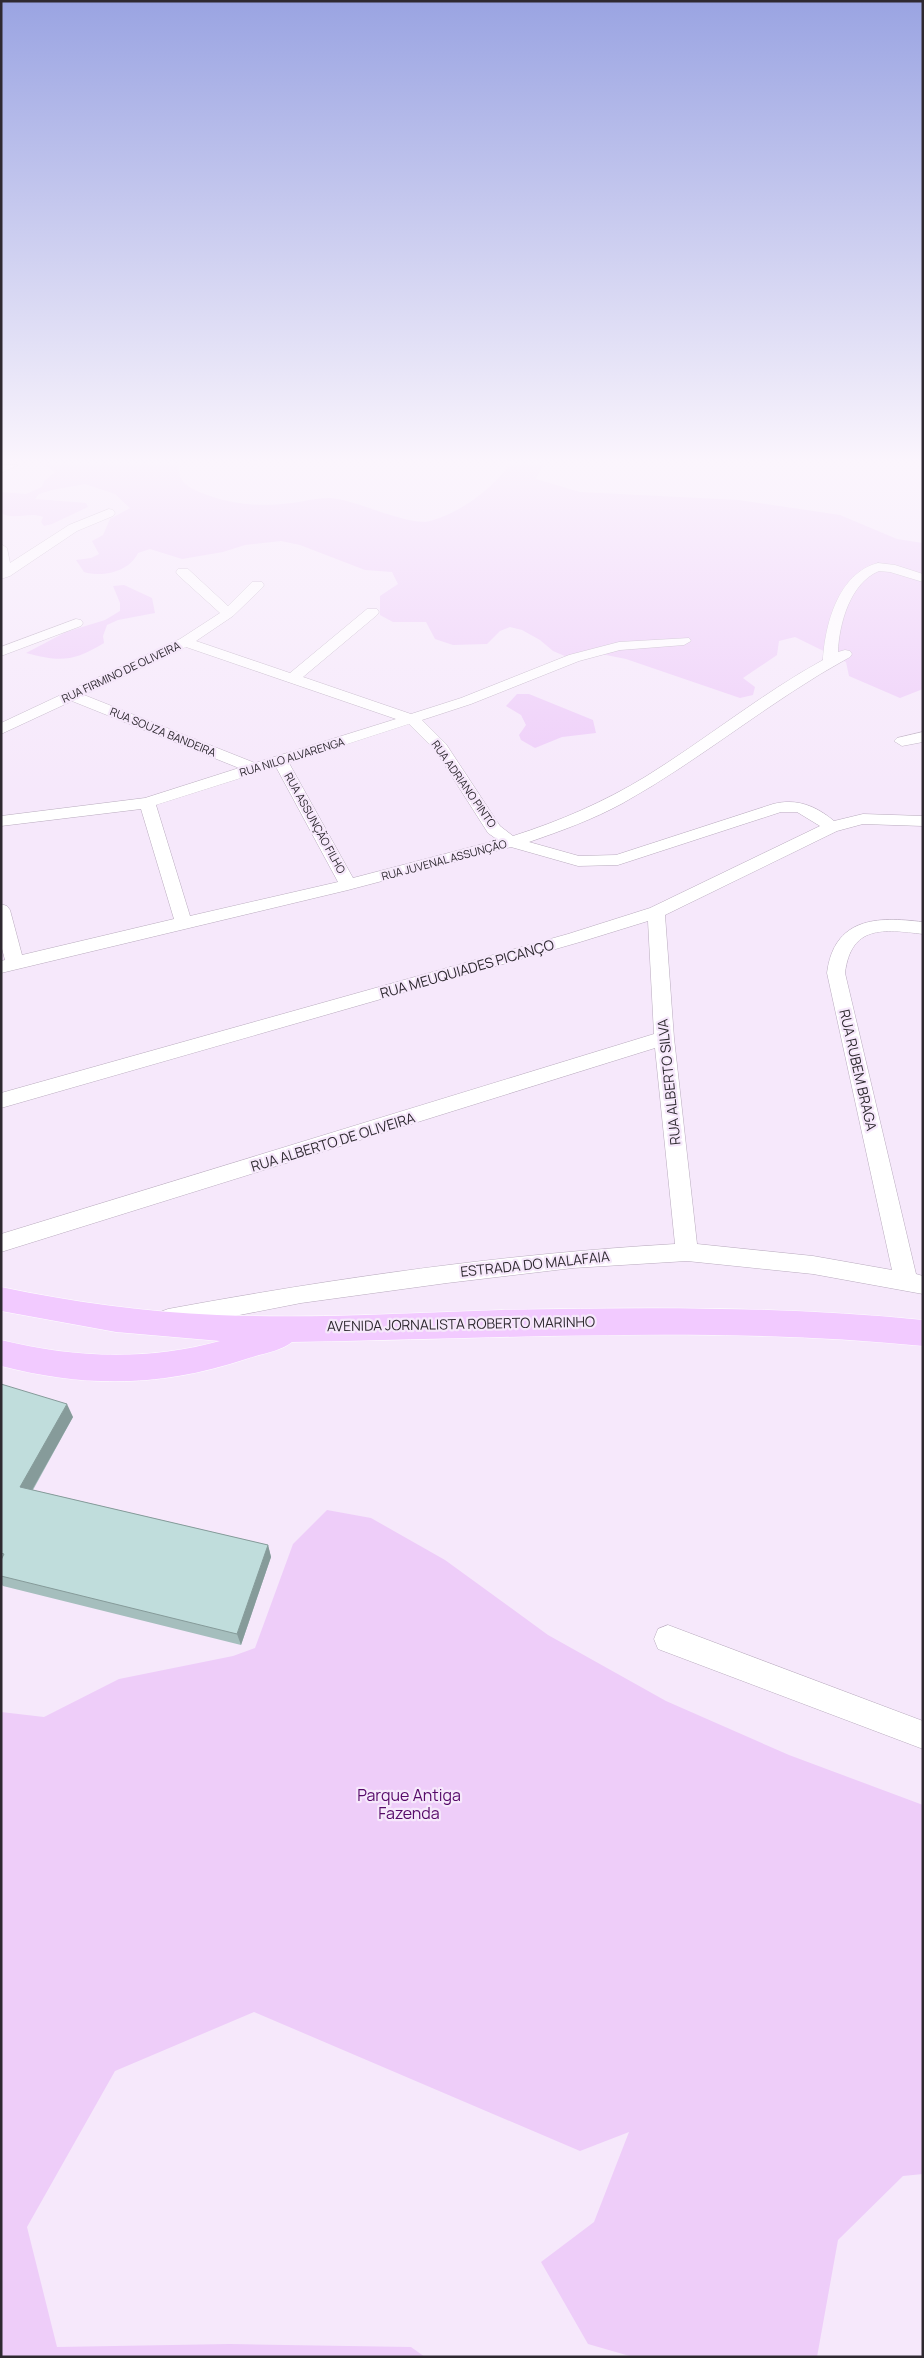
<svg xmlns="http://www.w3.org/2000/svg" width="924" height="2358" viewBox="0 0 924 2358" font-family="Manrope,sans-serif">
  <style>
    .green { fill: #eecdf9 }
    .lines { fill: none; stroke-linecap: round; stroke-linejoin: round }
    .minor-casing { stroke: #b9abbe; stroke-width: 1 }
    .major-casing { stroke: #fff; stroke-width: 1 }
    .minor { fill: #fff; fill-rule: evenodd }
    .major { fill: #f2caff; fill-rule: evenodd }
    .wall { fill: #a5bebd }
    .shaded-wall { fill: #869b9a }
    .building { fill: #c0dddc; stroke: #869b9a }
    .labels { text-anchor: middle; stroke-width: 4.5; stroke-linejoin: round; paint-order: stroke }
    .far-street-label { font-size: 11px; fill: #2e2930; stroke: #f6e8fb }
    .street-label { font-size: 14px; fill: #2e2930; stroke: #f6e8fb }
    .near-park-label { font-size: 16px; fill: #560a69; stroke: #f6e8fb }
  </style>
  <rect width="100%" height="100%" fill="#f6e8fb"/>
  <g class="green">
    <path d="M45 465H179C178 482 187 487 202 493 232 505 260 507 292 503 305 501 318 498 330 498 355 499 409 527 430 521 462 512 490 490 510 465H543L536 479 580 492 739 500 840 515 897 539 923 543V689L900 698 849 676 846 662 795 637 779 641 777 655 743 678 755 687 753 695 740 698 626 659 591 652 567 657 553 651 540 640 522 630 510 627 500 631 487 644 453 645 435 639 426 622H393L380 615V596L398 584 392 572 365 570 300 545 281 541 245 545 223 552 182 559 150 549 138 553C130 571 103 578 84 572L76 560 91 558 99 554 92 541 103 535 110 519 130 508 115 494 85 484 52 490 39 494 35 499 86 503 88 507 52 524 44 526 41 522 43 517C29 511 14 521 1 513V492L26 494 42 487 44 481 55 472Z"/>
    <path d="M124 585 152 598 155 613 118 620 107 625 103 636 104 643C72 662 61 662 26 653L66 632 105 620 120 611V603L113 586Z"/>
    <polygon points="517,694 529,694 593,720 596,733 562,737 535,748 521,740 519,735 526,725 521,715 506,706"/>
    <polygon points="327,1510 371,1518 445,1560 548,1635 666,1701 789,1755 923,1805 923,2174 903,2176 838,2240 817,2357 633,2357 588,2344 541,2262 594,2222 629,2132 580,2151 254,2012 115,2071 27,2227 57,2347 230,2344 411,2347 425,2357 1,2357 1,1712 44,1717 119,1679 233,1656 255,1648 293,1544"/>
  </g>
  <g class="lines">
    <g class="minor-casing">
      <g id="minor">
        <polygon points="3,465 18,465 1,473 1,466"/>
        <polygon points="109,509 113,510 115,513 113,516 77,531 10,576 1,579 1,544 7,548 10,563 69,525"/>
        <path d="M878 563 895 565 923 574V582L890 572 879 571C850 583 839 624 838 652L845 650 850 651 852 654 850 657C771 700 702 759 623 803 594 819 561 831 529 842L579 856 616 855 773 804C797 798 816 806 834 821L863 814 923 816V826L863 824 837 831 665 915 674 1038 697 1244 813 1256 892 1270 827 973C834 918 876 916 923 922V934C883 929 851 925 845 973L916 1274 923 1276V1294L813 1274 687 1261 573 1268 447 1283 301 1303 168 1329 160 1326 156 1319 160 1312 168 1309C336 1278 504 1254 675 1244L655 1048 1 1252V1234L654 1034 648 921 580 942 1 1108V1093L568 934 650 908 820 826 797 812H781L618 865 578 866 511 847 348 890 1 973V961L5 960 1 945V904L7 906 10 910 22 955 174 919 141 809 1 826V816L145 798 239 768 72 701 1 734V723L180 639 220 613 178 575 176 572 178 569H188L228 606 252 582H262L264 585 262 588 233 616 196 641 290 673 367 609H377L379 612 377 615 303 677 411 714 461 698 569 655 619 642 689 638 691 641 684 645 620 650 579 661 471 704 422 720 446 744 500 826 513 836C560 821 604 802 645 777 705 740 761 694 823 660 825 625 838 573 878 563ZM186 647 396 719 255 763 84 695ZM409 724 435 750 488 833 498 840 353 878 289 763ZM276 767 338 882 190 916 156 805Z"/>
        <polygon points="76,619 81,620 83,623 81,626 1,656 1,647"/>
        <polygon points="923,732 923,742 902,746 894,741 897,738"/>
        <polygon points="668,1625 923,1721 923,1749 658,1649 654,1639 658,1629"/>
      </g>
    </g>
    <g class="major-casing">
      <path id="major" d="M1 1287C72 1302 145 1312 217 1315 312 1319 406 1313 501 1310 642 1307 782 1306 923 1320V1346C712 1325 503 1339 292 1342 282 1351 260 1354 246 1359 162 1387 87 1388 1 1366V1340C74 1358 147 1361 220 1341L116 1332 1 1311Z"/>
    </g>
    <use href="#minor" class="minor"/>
    <use href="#major" class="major"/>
  </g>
  <polygon class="wall" points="1,1384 73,1417 33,1490 268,1545 271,1557 241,1645 3,1586 1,1584"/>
  <g class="shaded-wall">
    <polygon points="67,1404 73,1417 27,1499 20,1487"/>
    <polygon points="268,1545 271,1557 241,1645 237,1634"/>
  </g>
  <polygon class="building" points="1,1384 67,1404 20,1487 268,1545 237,1634 1,1576 1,1560 4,1554 1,1553"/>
  <linearGradient id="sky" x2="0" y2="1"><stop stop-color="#9aa4e2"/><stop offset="0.58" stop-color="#fbf5fd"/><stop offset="1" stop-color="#fbf5fd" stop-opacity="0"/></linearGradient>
  <rect width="924" height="795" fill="url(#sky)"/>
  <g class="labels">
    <g class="far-street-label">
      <text transform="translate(121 672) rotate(-25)" y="4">RUA FIRMINO DE OLIVEIRA</text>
      <text transform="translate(163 732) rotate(22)" y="4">RUA SOUZA BANDEIRA</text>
      <text transform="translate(292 757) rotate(-17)" y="4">RUA NILO ALVARENGA</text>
      <text transform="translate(464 784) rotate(55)" y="4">RUA ADRIANO PINTO</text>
      <text transform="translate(315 823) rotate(61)" y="4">RUA ASSUNÇÃO FILHO</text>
      <text transform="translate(444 860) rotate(-15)" y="4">RUA JUVENAL ASSUNÇÃO</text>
    </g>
    <g class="street-label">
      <text transform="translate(467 969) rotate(-16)" y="5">RUA MEUQUIADES PICANÇO</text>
      <text transform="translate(858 1070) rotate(77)" y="5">RUA RUBEM BRAGA</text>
      <text transform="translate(669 1082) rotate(-96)" y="5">RUA ALBERTO SILVA</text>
      <text transform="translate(333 1142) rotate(-17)" y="5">RUA ALBERTO DE OLIVEIRA</text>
      <text transform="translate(535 1264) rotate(-6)" y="5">ESTRADA DO MALAFAIA</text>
      <text transform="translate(461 1324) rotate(-1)" y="5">AVENIDA JORNALISTA ROBERTO MARINHO</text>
    </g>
    <g class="near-park-label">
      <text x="409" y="1801">Parque Antiga<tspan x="409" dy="18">Fazenda</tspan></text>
    </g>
  </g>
  <rect width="924" height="2358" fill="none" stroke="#2e2930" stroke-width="5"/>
</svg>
